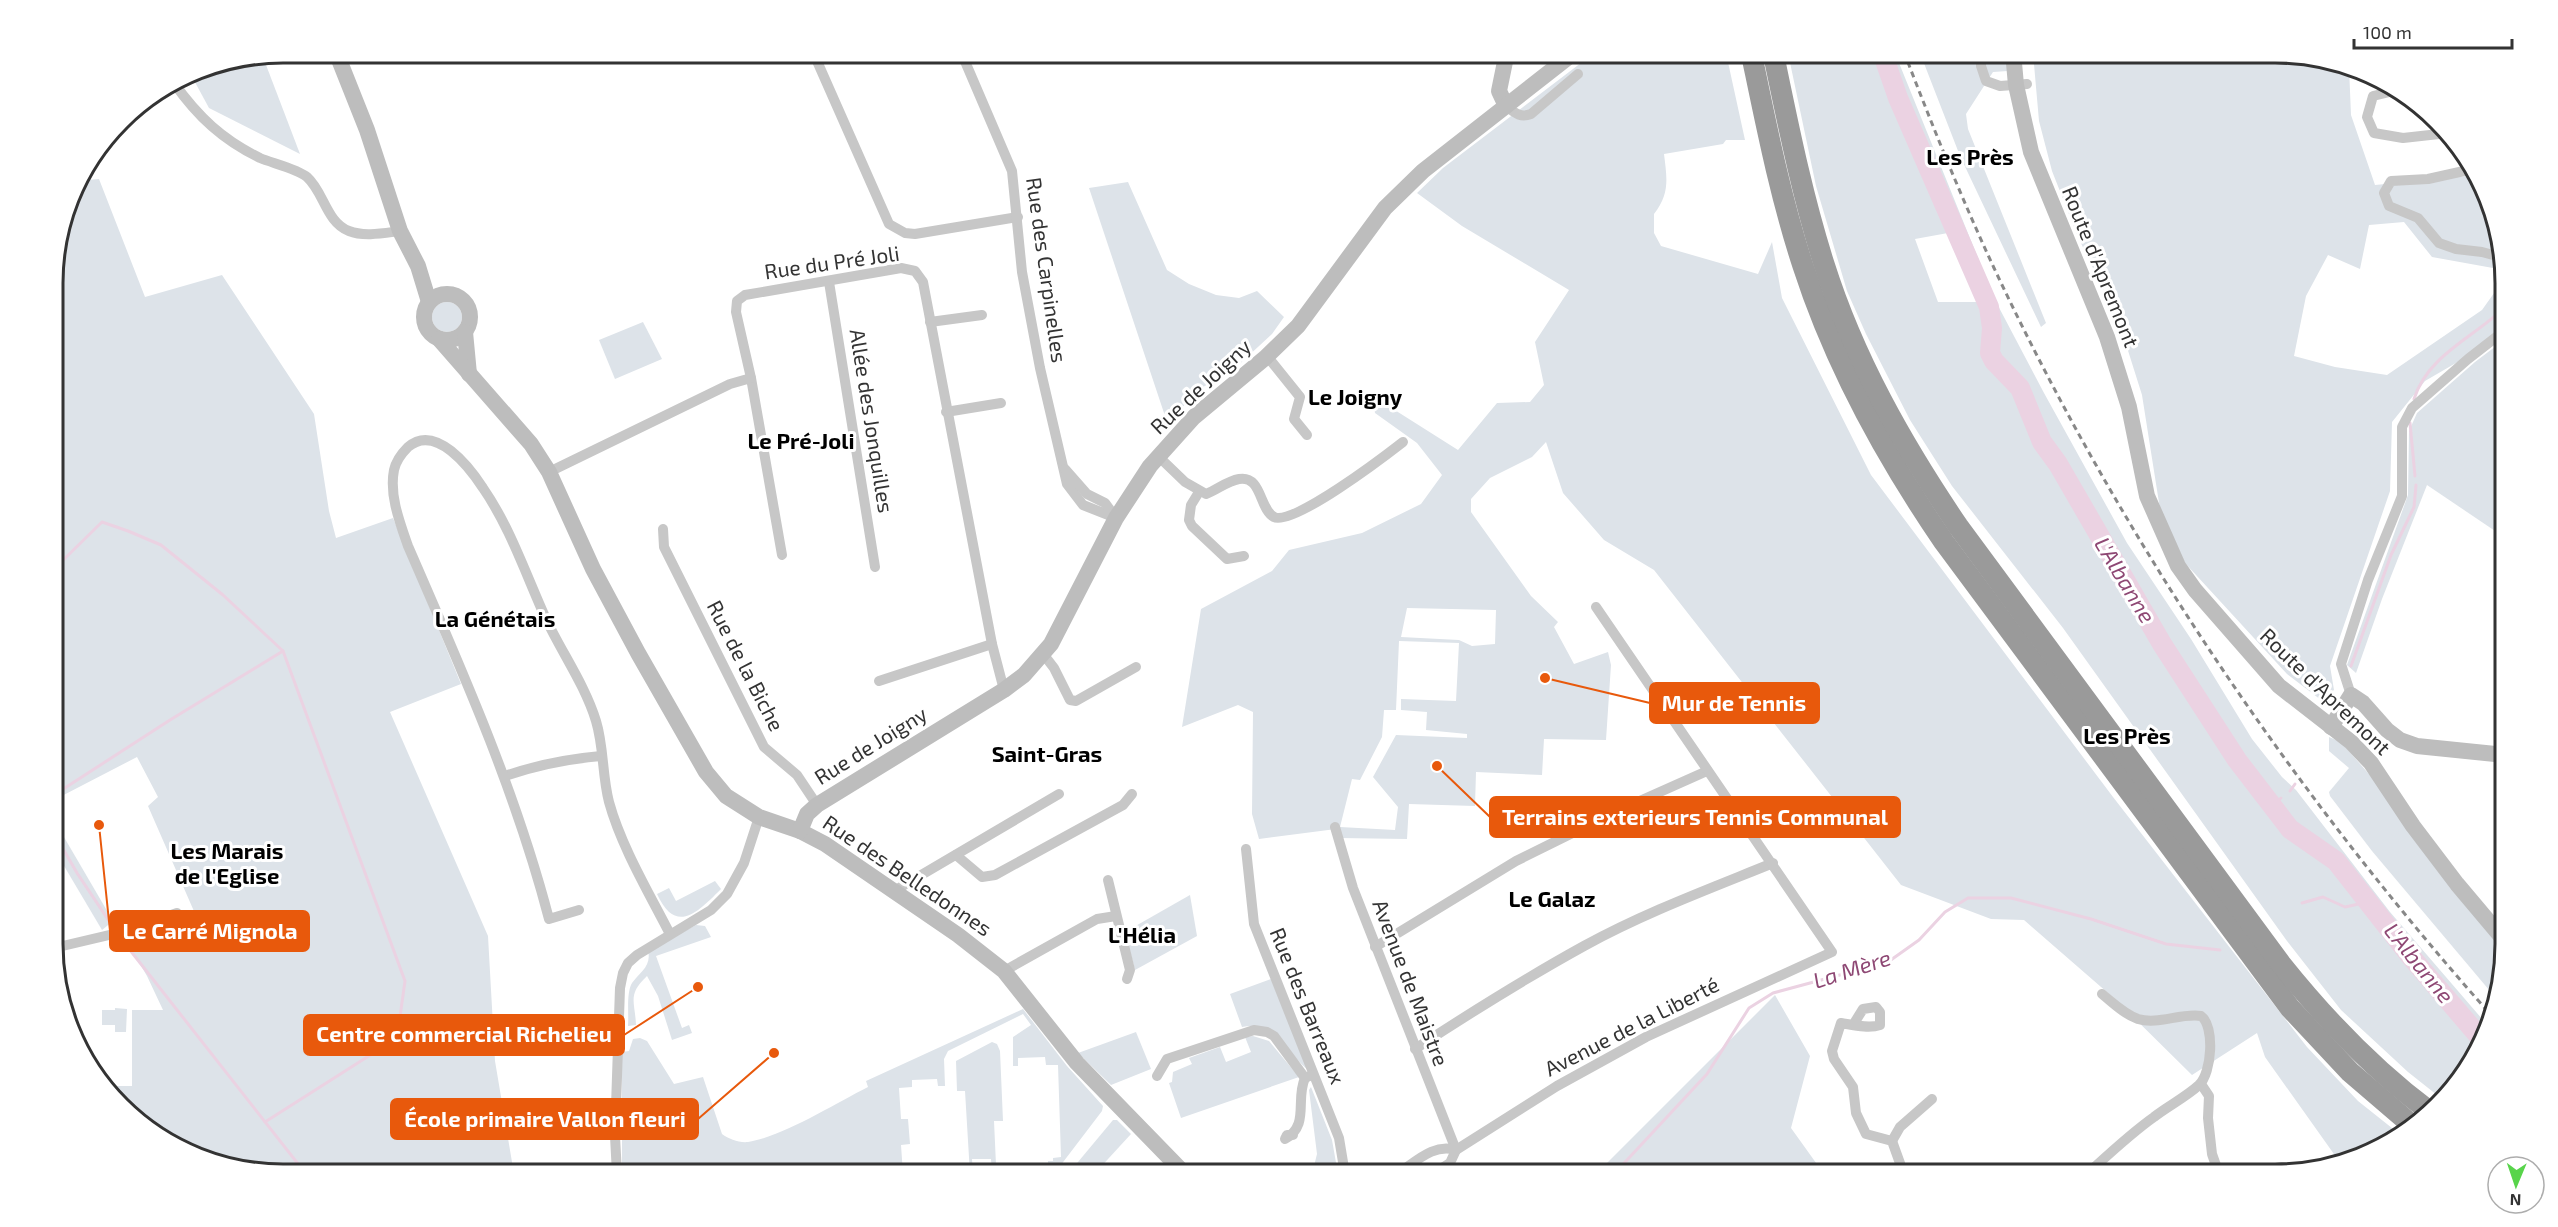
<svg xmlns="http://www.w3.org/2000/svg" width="2558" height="1227" viewBox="0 0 2558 1227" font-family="'Exo 2',sans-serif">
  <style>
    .green { fill: #dde3e9; fill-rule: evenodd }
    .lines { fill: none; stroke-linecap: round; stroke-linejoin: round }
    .stream { stroke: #ebd2e2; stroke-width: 3 }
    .river { stroke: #ebd2e2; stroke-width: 20 }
    .street { stroke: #c7c7c7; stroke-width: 10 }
    .secondary { stroke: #bdbdbd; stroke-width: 16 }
    .highway { stroke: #9a9a9a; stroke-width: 21 }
    .rail { stroke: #888; stroke-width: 3; stroke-dasharray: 6 4.5; stroke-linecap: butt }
    .labels { text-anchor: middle; stroke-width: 6; stroke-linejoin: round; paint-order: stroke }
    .street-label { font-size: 21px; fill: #333; stroke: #fff }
    .neighbourhood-label { font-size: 22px; font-weight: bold; fill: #000; stroke: #fff }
    .water-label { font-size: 22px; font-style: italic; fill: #8e4874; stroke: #fff }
    .rim { fill: none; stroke: #333; stroke-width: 3 }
    .leader { fill: none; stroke: #e8590c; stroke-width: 2 }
    .callout-dot { fill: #e8590c; stroke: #fff; stroke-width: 2 }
    .callout { fill: #e8590c; stroke: #e8590c; stroke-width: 2 }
    .callout-label { font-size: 22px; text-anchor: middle; font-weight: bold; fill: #fff }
  </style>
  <rect width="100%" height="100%" fill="#fff"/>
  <g class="green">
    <path d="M2275 52 2349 67 2351 115 2375 185 2477 175C2493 203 2504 238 2504 270L2432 257 2404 222 2369 225 2360 269 2328 255 2306 296 2294 356 2335 367 2387 375 2482 310 2504 279V335L2425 381 2392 422 2390 491 2330 666 2334 690 2321 700 2287 674 2185 563 2160 509 2142 395 2119 322 2078 237 2052 171 2039 121 2033 53Z"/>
    <path d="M1594 53H1726L1745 140H1726L1723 144 1664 154C1667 178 1670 194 1654 214V233L1661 246 1758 274 1772 242 1782 298 1871 475 2113 797 2307 1047 2358 1101 2402 1136 2349 1162 2341 1164 2265 1057 2257 1033 2192 1075 2116 1000 2024 920 1991 919 1901 885 1654 570 1604 540 1563 493 1546 442 1532 457 1490 478 1471 499V512L1531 596 1558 622 1554 627 1574 664 1608 652 1611 665 1606 740 1544 739 1542 775 1476 772 1475 806 1409 804 1407 839 1339 838 1336 829 1259 839 1252 814 1253 712 1238 705 1182 727 1201 609 1272 571 1289 550 1362 533 1421 504 1442 475 1417 443 1375 413 1372 398 1390 407 1458 450 1497 403 1530 402 1544 385 1535 342 1569 290 1462 226 1417 193 1443 168ZM1407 608 1496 610 1495 644 1472 646 1459 640 1401 637ZM1399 641 1459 643 1456 701 1401 699V710L1427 712 1426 730 1467 734V738L1396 735 1373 777 1398 807 1395 830 1340 827 1352 779 1360 780 1382 737 1384 710H1396Z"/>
    <path d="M1788 53H1895L1995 300 2044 393 2127 543 2191 639 2252 739 2282 777 2296 790 2390 912 2489 1027 2458 1085 2442 1099 2408 1072 2341 1010 2287 941 2063 628 1952 486 1910 420 1866 334 1847 291 1816 186ZM1948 233 1979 301V302H1938L1915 239Z"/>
    <polygon points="1920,53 2007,53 2008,71 1993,72 1966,114 1968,129 2046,323 2041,327 1960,156"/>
    <polygon points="263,57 300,154 209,108 190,73 195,70"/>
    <polygon points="99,179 145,297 222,275 314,414 329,511 336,538 393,518 461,684 390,712 488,936 495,1061 514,1174 283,1174 195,1157 142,1127 102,1086 132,1086 132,1010 163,1010 147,976 130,947 200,925 148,806 158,797 137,757 54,800 53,268 76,181"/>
    <polygon points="1128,182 1167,270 1189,284 1216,295 1239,298 1257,291 1284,317 1272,334 1232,371 1203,387 1167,422 1089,188"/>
    <circle cx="447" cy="317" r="15"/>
    <polygon points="643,322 662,359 615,379 599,340"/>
    <polygon points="2504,340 2504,537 2427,485 2382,599 2356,673 2347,665 2408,495 2409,431 2417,413 2475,362"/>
    <polygon points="2329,737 2341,742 2388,796 2505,949 2495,997 2372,851 2330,796 2329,792 2349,768 2329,751"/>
    <polygon points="54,820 113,921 102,930 54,849"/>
    <path d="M715 881 721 889C697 913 676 935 657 894L669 888 676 901Z"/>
    <polygon points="1190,895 1197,936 1135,970 1125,932"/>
    <path d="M696 925 705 926 711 937 656 956 682 1028 689 1025 692 1033 672 1040 658 996 647 976C627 995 635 1001 636 1025L628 1026C629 1015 626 993 632 983 639 973 652 966 648 951Z"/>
    <path d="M1271 979 1308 1070C1286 1053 1278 1020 1242 1027L1230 994Z"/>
    <polygon points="1775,995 1810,1056 1791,1128 1824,1174 1596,1174"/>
    <polygon points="115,1008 127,1009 126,1032 115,1032 115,1025 102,1025 102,1010 115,1010"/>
    <path d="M1023 1009 1067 1066 1103 1106 1102 1111 1054 1174H1040V1171L1048 1170V1161H1053V1158L1061 1157 1058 1065H1046L1045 1057 1018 1058V1066H1013V1037L1031 1025 1023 1014 948 1051 944 1059 945 1086H938L937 1079 912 1080V1087L899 1088 901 1119H908L910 1144 901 1145 903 1174H622V1052L629 1051 633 1039 640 1038 647 1041 674 1084 703 1077 722 1134C729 1139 739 1143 748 1142 784 1136 834 1104 868 1087L866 1081Z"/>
    <polygon points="1136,1032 1151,1069 1111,1085 1078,1053"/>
    <polygon points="1253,1036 1269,1041 1299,1077 1181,1118 1169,1083 1172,1082 1173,1072 1192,1064 1189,1058 1220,1047 1226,1062 1251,1052 1245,1037"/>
    <polygon points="992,1042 997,1044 1000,1051 1003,1121 994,1121 996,1165 1004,1165 1005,1174 992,1174 991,1159 972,1159 973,1174 970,1174 965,1091 957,1091 956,1061"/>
    <polygon points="1311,1087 1332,1140 1338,1174 1312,1174 1317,1154 1309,1090"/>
    <polygon points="1113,1120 1117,1120 1131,1134 1097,1171 1101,1174 1068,1174"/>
  </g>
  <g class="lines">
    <g class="stream">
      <path d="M2414 399C2428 355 2473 338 2504 308"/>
      <polyline points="2410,423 2415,476"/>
      <polyline points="54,569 102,522 128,531 161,545 223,595 283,651 405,981 397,1038 265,1122"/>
      <polyline points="2351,666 2391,555 2414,507 2416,485"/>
      <polyline points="2290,791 2295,784"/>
      <polyline points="54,795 170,720 283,651"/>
      <polyline points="2272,806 2281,798"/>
      <polyline points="54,833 77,873 109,921"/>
      <polyline points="2302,903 2323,897 2345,907 2368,902"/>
      <polyline points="126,945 306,1174"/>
      <polyline points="1614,1174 1707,1074 1749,1008 1773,993 1888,962 1919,940 1945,912 1968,898 2011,898 2091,919 2166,944 2220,950"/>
    </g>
    <polyline class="river" points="1882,52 1898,98 1989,307 1992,328 1990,353 1994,361 2020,388 2042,442 2058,464 2162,644 2237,760 2290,829 2336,861 2412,958 2483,1041"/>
    <g class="street">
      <polyline points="813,52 889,224 905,233 915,234 1018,217"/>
      <polyline points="961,52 1012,171 1022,272 1040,368 1067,484 1083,505 1116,518"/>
      <polyline points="1981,52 1981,66 1986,81 2000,86 2027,84"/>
      <path d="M174 83C198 117 223 140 260 158 272 163 298 169 307 177 324 192 326 222 349 231 364 237 384 233 400 231"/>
      <polyline points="2398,90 2373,96 2367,117 2374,133 2403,138 2448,133"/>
      <path d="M1506 106C1515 113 1520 118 1531 114L1578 74"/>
      <polyline points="2473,169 2428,179 2391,181 2384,193 2389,206 2418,218 2439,243 2456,249 2482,252 2504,258"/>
      <polyline points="829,282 875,567"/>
      <polyline points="930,322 982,315"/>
      <polyline points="1267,356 1300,397 1294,419 1307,435"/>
      <polyline points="751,378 782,555"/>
      <polyline points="946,412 1001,403"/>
      <path d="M1159 457 1185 482 1206 494C1217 490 1227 481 1239 479 1262 475 1259 509 1274 517 1292 527 1385 456 1403 442"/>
      <polyline points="1065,469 1087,494 1105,503 1116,518"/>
      <polyline points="549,472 730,384 751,378 736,312 737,301 745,295 901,268 915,271 923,282 992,644 1004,690"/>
      <polyline points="1199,492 1191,505 1189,520 1192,526 1227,559 1244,556"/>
      <polyline points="663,529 664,547 764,747 797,775 817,805"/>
      <polyline points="1044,655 1054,668 1070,700 1076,701 1136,667"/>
      <polyline points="879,681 992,644"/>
      <polyline points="2351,695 2341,664 2368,580 2402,496 2402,427 2412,408 2468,359 2504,331"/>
      <path d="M505 776C537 765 567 759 601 756"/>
      <polyline points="1335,827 1353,888 1456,1150"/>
      <polyline points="1246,849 1254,924 1339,1138 1345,1174"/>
      <polyline points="956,855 982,877 995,875 1123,805 1132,794"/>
      <polyline points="1108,880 1130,970 1127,979"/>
      <polyline points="894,891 1059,794"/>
      <path d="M579 910 549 919C515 789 461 668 408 546 400 523 389 495 394 470 396 461 402 453 408 447 436 423 470 468 483 488 510 527 526 575 546 619 562 653 585 685 596 721 604 747 602 775 609 802 621 846 649 893 670 934"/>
      <polyline points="1375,947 1516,861 1615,812 1707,771"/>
      <polyline points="54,948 122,932 177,913"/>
      <polyline points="1004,971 1097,919 1116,916"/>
      <path d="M1853 1025 1863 1009 1876 1007 1880 1012V1025C1869 1029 1853 1025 1841 1023L1832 1051 1834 1059 1853 1087 1856 1113 1866 1134 1892 1141 1901 1166 1907 1174"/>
      <path d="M1415 1049C1470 1013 1526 978 1584 946 1644 913 1709 889 1773 863"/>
      <polyline points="1157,1076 1167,1059 1254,1030 1267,1032 1274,1036 1305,1078 1312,1075"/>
      <polyline points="2201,1084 2209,1096 2208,1118 2212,1154 2219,1174"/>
      <path d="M1293 1135H1287L1285 1139C1310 1125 1295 1100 1305 1078"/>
      <polyline points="1892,1141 1900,1127 1932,1099"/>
      <polyline points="617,1174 615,1136 620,988 623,973 628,963 637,955 711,910 727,894 744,863 759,817"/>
      <path d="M1397 1174C1416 1162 1433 1143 1456 1150"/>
      <polyline points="1433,1174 1450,1163 1456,1150 1557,1086 1646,1037 1832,952 1596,607"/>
      <path d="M2087 1174C2108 1155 2130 1134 2154 1117 2168 1106 2186 1097 2199 1085 2212 1073 2215 1026 2201 1016 2180 1013 2158 1025 2138 1019 2124 1014 2113 1003 2102 994"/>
    </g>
    <g class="secondary">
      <polyline points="336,52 367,130 400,231 418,266 429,302"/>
      <polyline points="2013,52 2016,85 2031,152 2107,337 2129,407 2147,496 2178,566 2195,590 2279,686 2351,742 2371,763 2413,826 2457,884 2505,941"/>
      <polyline points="1506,106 1499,91 1507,52"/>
      <circle cx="447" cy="317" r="23"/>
      <polyline points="465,332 469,374"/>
      <polyline points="439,339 531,444 549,472 593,569 638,653 706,772 726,796 759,817 800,831 825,844 958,935 1004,971 1077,1063 1185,1174"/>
      <polyline points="2331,727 2351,695 2363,703 2387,730 2400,740 2417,746 2505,755"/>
      <polyline points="800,831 807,814 817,805 1004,690 1024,675 1051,644 1116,518 1150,466 1194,417 1265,358 1298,326 1385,208 1423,171 1575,52"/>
    </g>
    <g class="highway">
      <path d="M1751 52C1766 124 1780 196 1803 266 1835 365 1885 456 1944 542L2290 1008 2350 1072 2413 1126"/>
      <path d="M1773 52C1788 124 1802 195 1824 264 1854 359 1903 445 1958 526L2281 964C2325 1019 2373 1069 2429 1111"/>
    </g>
    <path class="rail" d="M1904 52C1932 125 1961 197 1994 268 2122 540 2292 791 2491 1015"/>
  </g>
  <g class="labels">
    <g class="street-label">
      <text transform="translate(832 263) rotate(-8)" y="7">Rue du Pré Joli</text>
      <text transform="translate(2100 267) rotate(68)" y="7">Route d'Apremont</text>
      <text transform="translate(1046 270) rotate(82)" y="7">Rue des Carpinelles</text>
      <text transform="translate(1201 387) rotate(-43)" y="7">Rue de Joigny</text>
      <text transform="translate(871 421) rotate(81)" y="7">Allée des Jonquilles</text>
      <text transform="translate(745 666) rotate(63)" y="7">Rue de la Biche</text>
      <text transform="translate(2325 692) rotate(44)" y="7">Route d'Apremont</text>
      <text transform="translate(871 746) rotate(-32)" y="7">Rue de Joigny</text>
      <text transform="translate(907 876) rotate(34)" y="7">Rue des Belledonnes</text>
      <text transform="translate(1410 983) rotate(69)" y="7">Avenue de Maistre</text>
      <text transform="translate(1307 1006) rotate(68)" y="7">Rue des Barreaux</text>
      <text transform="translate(1632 1027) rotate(-27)" y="7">Avenue de la Liberté</text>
    </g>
    <g class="neighbourhood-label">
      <text x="1970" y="165">Les Près</text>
      <text x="1355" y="405">Le Joigny</text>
      <text x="801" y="449">Le Pré-Joli</text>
      <text x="495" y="627">La Génétais</text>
      <text x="2127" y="744">Les Près</text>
      <text x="1047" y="762">Saint-Gras</text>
      <text x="227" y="859">Les Marais<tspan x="227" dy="25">de l'Eglise</tspan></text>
      <text x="1552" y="907">Le Galaz</text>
      <text x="1142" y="943">L'Hélia</text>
    </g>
    <g class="water-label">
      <text transform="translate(2125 580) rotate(59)" y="8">L'Albanne</text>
      <text transform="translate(2419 963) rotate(51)" y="8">L'Albanne</text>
      <text transform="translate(1852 969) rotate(-18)" y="8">La Mère</text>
    </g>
  </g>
  <path d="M0 0H2558V1227H0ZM283 63H2275A220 220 0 0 1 2495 283V944A220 220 0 0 1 2275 1164H283A220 220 0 0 1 63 944V283A220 220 0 0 1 283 63Z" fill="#fff" fill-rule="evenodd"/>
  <path class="rim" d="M283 63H2275A220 220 0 0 1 2495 283V944A220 220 0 0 1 2275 1164H283A220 220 0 0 1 63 944V283A220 220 0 0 1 283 63Z"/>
  <path class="leader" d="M1545 678L1650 703M1437 766L1490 817M99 825L110 931M698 987L624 1035M774 1053L698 1119"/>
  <g class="callout-dot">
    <circle cx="1545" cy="678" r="6"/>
    <circle cx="1437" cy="766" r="6"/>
    <circle cx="99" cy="825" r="6"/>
    <circle cx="698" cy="987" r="6"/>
    <circle cx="774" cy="1053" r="6"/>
  </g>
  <g class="callout">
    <rect x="1650" y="683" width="169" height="40" rx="6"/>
    <rect x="1490" y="797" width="410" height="40" rx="6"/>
    <rect x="110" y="911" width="199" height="40" rx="6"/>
    <rect x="304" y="1015" width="320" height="40" rx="6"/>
    <rect x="391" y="1099" width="307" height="40" rx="6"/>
  </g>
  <g class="callout-label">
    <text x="1734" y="711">Mur de Tennis</text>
    <text x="1695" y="825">Terrains exterieurs Tennis Communal</text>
    <text x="210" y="939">Le Carré Mignola</text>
    <text x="464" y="1042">Centre commercial Richelieu</text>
    <text x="545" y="1127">École primaire Vallon fleuri</text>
  </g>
  <g transform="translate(2516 1185) rotate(182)"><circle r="28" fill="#ffffff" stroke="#adadad" stroke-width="1.5"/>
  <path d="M0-4.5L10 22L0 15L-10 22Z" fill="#58d44b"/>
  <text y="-9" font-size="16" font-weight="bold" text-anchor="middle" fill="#333333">N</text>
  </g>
  <path d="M2354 39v9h158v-9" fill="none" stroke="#333333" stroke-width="3"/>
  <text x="2363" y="39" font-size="18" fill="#333333" stroke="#ffffff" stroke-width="4.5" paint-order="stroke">100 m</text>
</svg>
